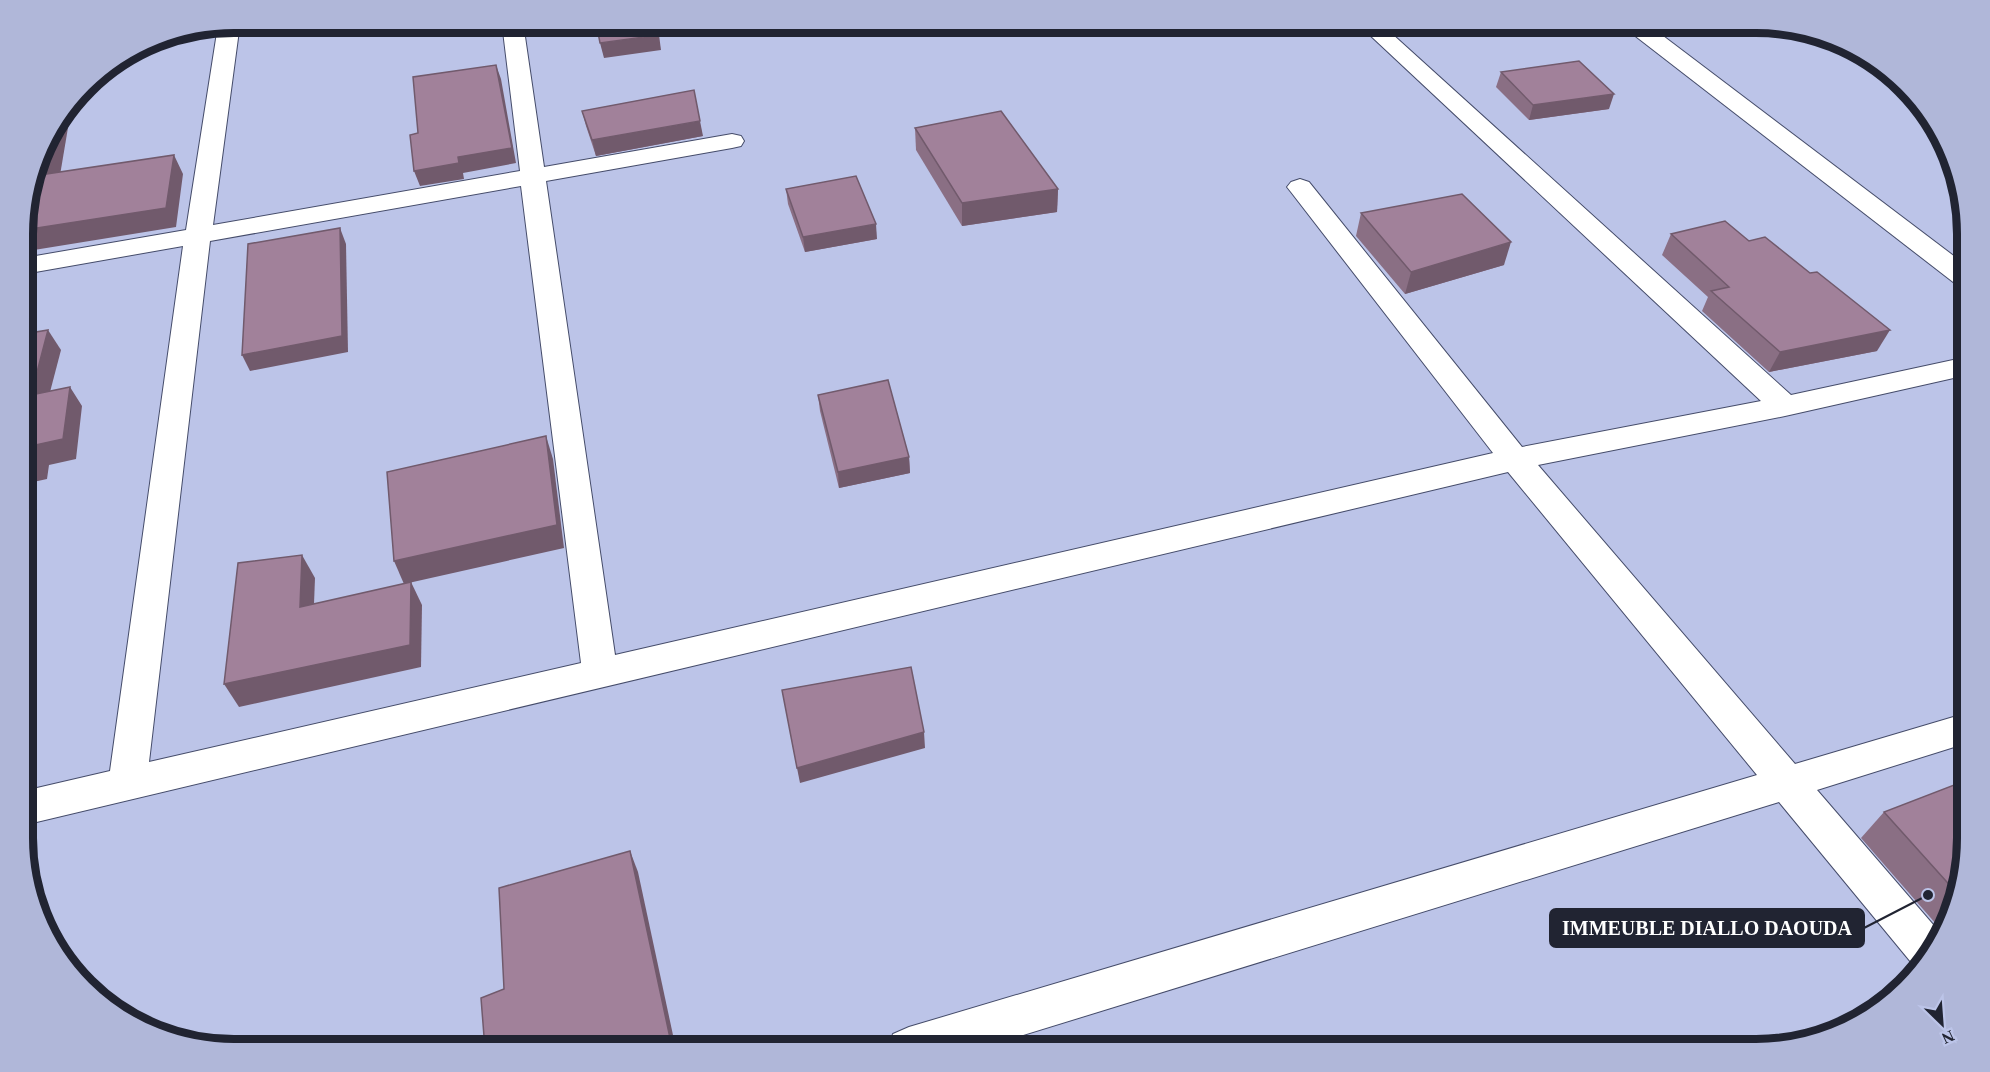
<svg xmlns="http://www.w3.org/2000/svg" width="1990" height="1072" viewBox="0 0 1990 1072" font-family="'Times New Roman',serif">
  <style>
    .lines { fill: none; stroke-linecap: round; stroke-linejoin: round }
    .minor-casing { stroke: #454c6a; stroke-width: 2 }
    .minor { fill: #fff; fill-rule: evenodd }
    .wall { fill: #8a6f84 }
    .shaded-wall { fill: #715a6c }
    .building { fill: #a1819a; stroke: #715a6c; stroke-width: 1.5 }
    .rim { fill: none; stroke: #212432; stroke-width: 8 }
    .leader { fill: none; stroke: #212432; stroke-width: 2 }
    .callout-dot { fill: #212432; stroke: #bcc4e8; stroke-width: 2 }
    .callout { fill: #212432; stroke: #212432; stroke-width: 2 }
    .callout-label { font-size: 20px; text-anchor: middle; font-weight: bold; fill: #fff }
  </style>
  <rect width="100%" height="100%" fill="#bcc4e8"/>
  <g class="lines">
    <g class="minor-casing">
      <g id="minor">
        <path d="M234 22 240 23 213 225 520 171 502 23H523L544 167 732 134 741 136 744 141 741 146 732 148 546 181 615 655 1493 453 1291 192 1287 187 1291 182 1300 179 1309 182 1522 447 1761 401 1357 23H1380L1791 395 1967 357V375L1785 416 1538 465 1795 764 1967 713V743L1817 790 1942 935 1939 943 1915 967 1779 802 978 1049H887L893 1034 909 1027 1757 775 1508 472 24 825V791L110 771 183 246 24 274V258L186 230 218 26ZM521 186 581 663 149 762 210 241Z"/>
        <polygon points="1623,23 1646,23 1967,266 1967,287 1957,285 1625,28"/>
      </g>
    </g>
    <use href="#minor" class="minor"/>
  </g>
  <g class="wall">
    <polygon points="1501,72 1609,109 1529,120 1496,87"/>
    <polygon points="582,111 703,136 596,156 586,126"/>
    <polygon points="915,128 1058,189 1057,212 962,226 916,150"/>
    <polygon points="786,189 877,239 805,252 788,204"/>
    <polygon points="1361,213 1504,265 1405,294 1356,236"/>
    <polygon points="1671,234 1877,351 1769,372 1702,311 1708,297 1662,255"/>
    <polygon points="818,395 909,457 910,473 839,488 820,411"/>
    <polygon points="1884,812 1967,851 1943,932 1861,838"/>
  </g>
  <g class="shaded-wall">
    <polygon points="659,35 661,50 604,58 600,43"/>
    <polygon points="496,65 501,79 516,163 463,173 464,179 420,186 414,171"/>
    <polygon points="1614,94 1609,109 1529,120 1533,105"/>
    <polygon points="72,104 57,193 46,174 55,127"/>
    <polygon points="700,121 703,136 596,156 592,140"/>
    <polygon points="174,155 183,174 176,227 34,250 30,243 24,244 24,224"/>
    <polygon points="1058,189 1057,212 962,226 962,203"/>
    <polygon points="876,224 877,239 805,252 803,237"/>
    <polygon points="340,228 346,244 348,352 250,371 242,355"/>
    <polygon points="1511,242 1504,265 1405,294 1411,272"/>
    <polygon points="48,330 61,350 44,415 31,395"/>
    <polygon points="1890,330 1877,351 1769,372 1780,352"/>
    <polygon points="70,387 82,406 76,459 49,465 47,479 24,484 24,462"/>
    <polygon points="546,436 553,459 564,548 404,584 394,561"/>
    <polygon points="909,457 910,473 839,488 838,472"/>
    <polygon points="302,555 315,578 313,630 300,607"/>
    <polygon points="411,582 422,605 421,667 239,707 224,684"/>
    <polygon points="924,732 925,748 800,783 797,768"/>
    <polygon points="630,851 638,872 676,1049 630,1049"/>
  </g>
  <g class="building">
    <polygon points="596,22 654,22 659,35 600,43"/>
    <polygon points="1579,61 1614,94 1533,105 1501,72"/>
    <polygon points="496,65 512,148 458,157 459,163 414,171 410,135 418,133 413,77"/>
    <polygon points="694,90 700,121 592,140 582,111"/>
    <polygon points="1001,111 1058,189 962,203 915,128"/>
    <polygon points="55,127 46,174 174,155 166,208 24,230 24,207 44,140"/>
    <polygon points="856,176 876,224 803,237 786,189"/>
    <polygon points="1462,194 1511,242 1411,272 1361,213"/>
    <polygon points="1725,221 1749,241 1765,237 1810,273 1817,272 1890,330 1780,352 1711,291 1729,287 1671,234"/>
    <polygon points="340,228 342,336 242,355 248,244"/>
    <polygon points="48,330 31,395 70,387 63,439 35,445 33,460 24,462 24,334"/>
    <polygon points="888,380 909,457 838,472 818,395"/>
    <polygon points="546,436 557,525 394,561 387,472"/>
    <polygon points="302,555 300,607 411,582 410,645 224,684 238,563"/>
    <polygon points="911,667 924,732 797,768 782,690"/>
    <polygon points="1967,780 1967,851 1955,891 1884,812"/>
    <polygon points="630,851 670,1038 630,1049 485,1049 481,998 504,989 499,888"/>
  </g>
  <path d="M0 0H1990V1072H0ZM234 33H1756A201 201 0 0 1 1957 234V838A201 201 0 0 1 1756 1039H234A201 201 0 0 1 33 838V234A201 201 0 0 1 234 33Z" fill="#b0b7d9" fill-rule="evenodd"/>
  <path class="rim" d="M234 33H1756A201 201 0 0 1 1957 234V838A201 201 0 0 1 1756 1039H234A201 201 0 0 1 33 838V234A201 201 0 0 1 234 33Z"/>
  <path class="leader" d="M1928 895L1864 928"/>
  <circle class="callout-dot" cx="1928" cy="895" r="6"/>
  <rect class="callout" x="1550" y="909" width="314" height="38" rx="6"/>
  <g class="callout-label">
    <text x="1707" y="935">IMMEUBLE DIALLO DAOUDA</text>
  </g>
  <g transform="translate(1942 1024) rotate(155)" stroke="#bcc4e8" stroke-width="4.5" paint-order="stroke">
  <path d="M0-4.5L10 22L0 15L-10 22Z" fill="#212432"/>
  <text y="-9" font-size="16" font-weight="bold" text-anchor="middle" fill="#212432">N</text>
  </g>
</svg>
